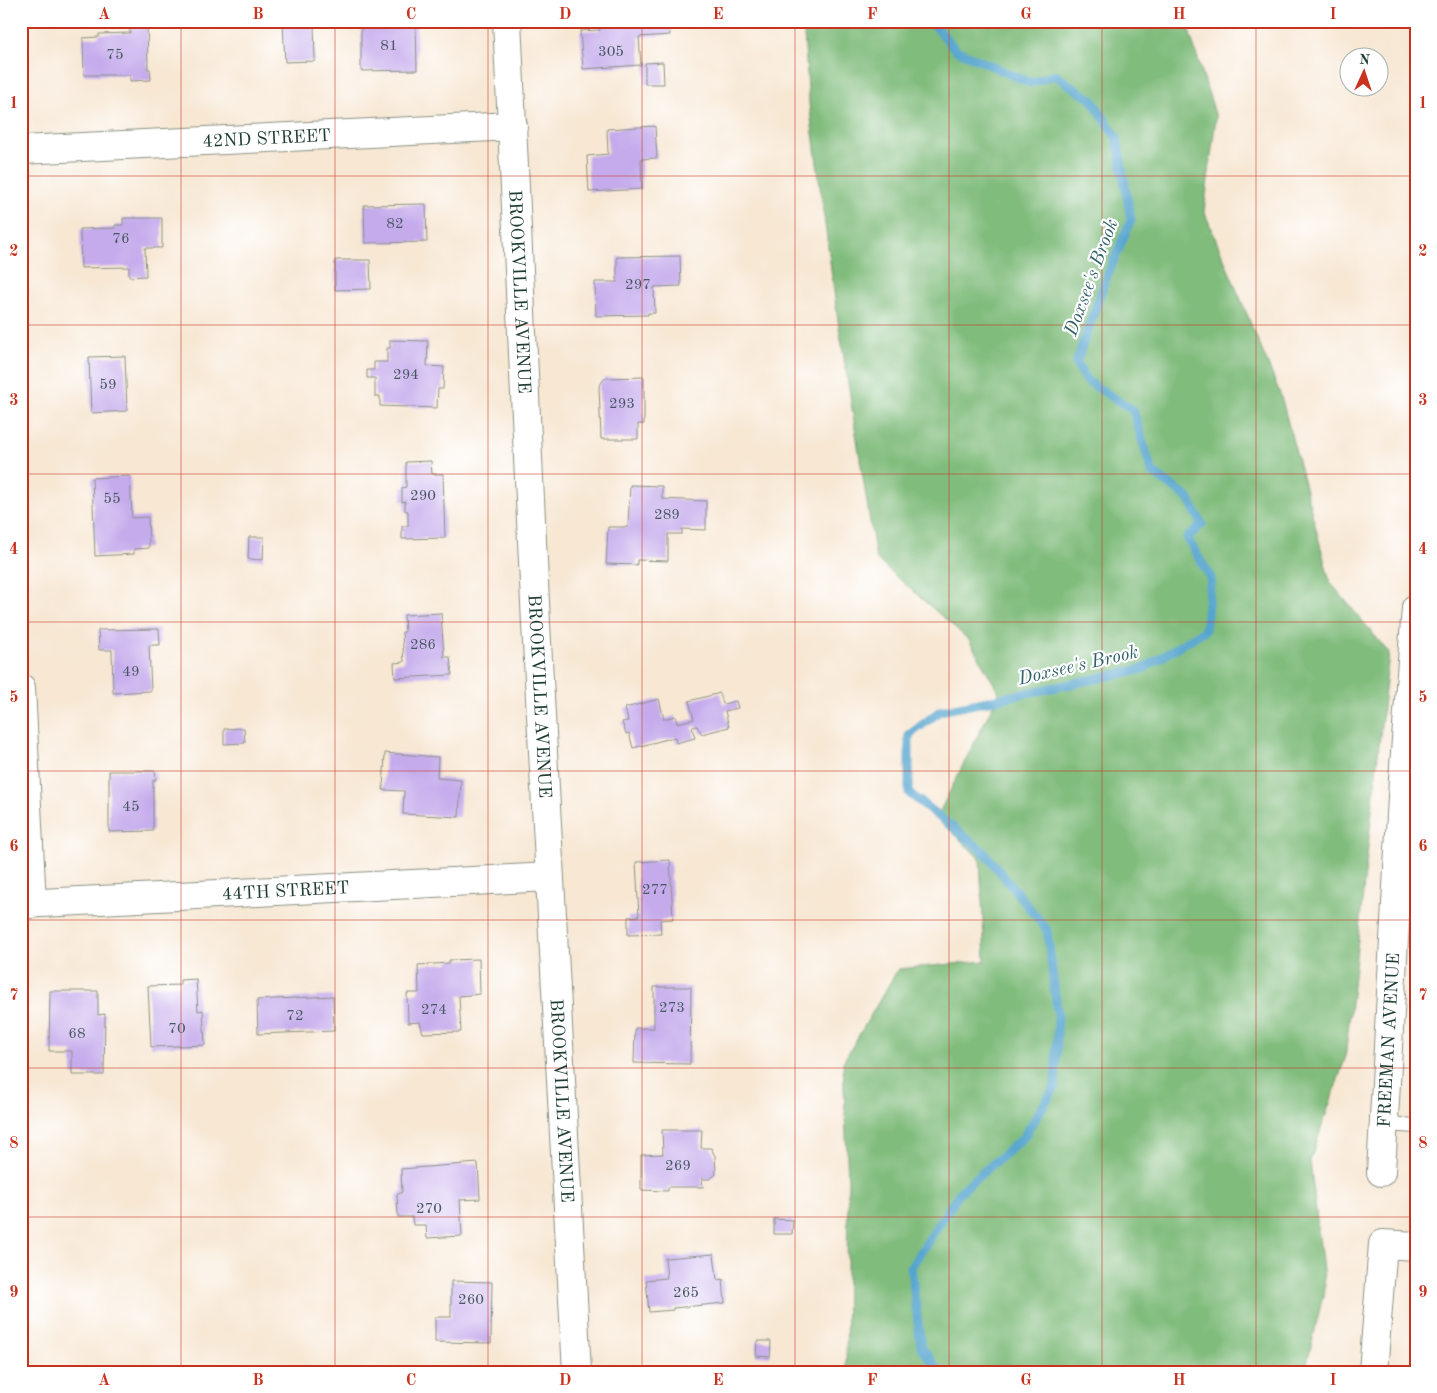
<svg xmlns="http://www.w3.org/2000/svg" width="1437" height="1393" viewBox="0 0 1437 1393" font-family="'Old Standard TT',serif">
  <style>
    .forest { fill: #80bc7b; stroke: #507c58 }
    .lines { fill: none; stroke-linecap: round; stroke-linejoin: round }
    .stream { stroke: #54a4ce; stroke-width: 9 }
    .building { fill: #c5abec }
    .service-casing { stroke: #8b9284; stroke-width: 16 }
    .minor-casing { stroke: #8b9284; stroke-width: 30 }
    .service { stroke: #fff; stroke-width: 14 }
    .minor { stroke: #fff; stroke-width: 28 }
    .grid { fill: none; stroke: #c8321e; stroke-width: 1; stroke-opacity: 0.55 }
    .labels { text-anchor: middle; stroke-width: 4.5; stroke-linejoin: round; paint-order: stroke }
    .number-label { font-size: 15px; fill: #485862 }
    .street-label { font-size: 18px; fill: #1f3d34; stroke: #fff }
    .water-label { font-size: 19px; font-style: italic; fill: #32616a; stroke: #fff }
    .neatline { fill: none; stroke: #c8321e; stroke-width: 2 }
    .grid-label { font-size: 16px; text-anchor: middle; font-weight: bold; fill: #c8321e }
  </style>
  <rect width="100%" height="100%" fill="#fff"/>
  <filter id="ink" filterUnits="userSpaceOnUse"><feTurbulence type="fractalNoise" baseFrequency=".02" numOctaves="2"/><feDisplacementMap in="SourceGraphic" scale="10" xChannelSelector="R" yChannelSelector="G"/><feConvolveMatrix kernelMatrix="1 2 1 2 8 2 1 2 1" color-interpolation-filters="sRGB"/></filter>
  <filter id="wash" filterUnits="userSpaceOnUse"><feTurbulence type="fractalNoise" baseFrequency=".0096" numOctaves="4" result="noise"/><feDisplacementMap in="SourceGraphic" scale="20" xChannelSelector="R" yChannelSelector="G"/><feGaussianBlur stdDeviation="1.12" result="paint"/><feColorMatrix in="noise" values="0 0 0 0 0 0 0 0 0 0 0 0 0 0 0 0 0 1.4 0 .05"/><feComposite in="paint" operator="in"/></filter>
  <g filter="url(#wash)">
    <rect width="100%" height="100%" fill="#f7e7d3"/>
    <polygon class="forest" points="803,21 1186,21 1216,117 1204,211 1281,396 1330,582 1389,653 1345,1059 1310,1161 1325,1287 1305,1372 846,1372 848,1181 843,1062 898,969 985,961 980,859 937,817 999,693 969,640 876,559 837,314 809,103"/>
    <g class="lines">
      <polyline class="stream" points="931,21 956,50 1030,83 1055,75 1092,100 1117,138 1131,220 1105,281 1076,363 1087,381 1133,410 1152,472 1188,498 1202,524 1187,538 1211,578 1205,630 1143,669 940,711 909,735 909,793 984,852 1047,930 1058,1017 1055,1087 1023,1138 960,1192 911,1267 921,1347 940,1372"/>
    </g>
    <g id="blocks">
      <g class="building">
        <polygon points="361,21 416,21 417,70 361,71"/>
        <polygon points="600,21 669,21 670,35 639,37 641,65 583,69 580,31 600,30"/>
        <polygon points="130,22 147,22 148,69 150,69 151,80 130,81 130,75 84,75 83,38 99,37 99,34 130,33"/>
        <polygon points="314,23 315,61 285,62 283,24"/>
        <polygon points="663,62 664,84 645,84 645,63"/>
        <polygon points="655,126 657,158 641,159 642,189 589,192 587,156 608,154 607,129"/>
        <polygon points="426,204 427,242 365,243 364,205"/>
        <polygon points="123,218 162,218 162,248 145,248 146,276 129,277 129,267 81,268 80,229 115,228 115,225 123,225"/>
        <polygon points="680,256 681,286 654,287 655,313 648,313 648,315 596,316 595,282 617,282 617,257"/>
        <polygon points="335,260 370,260 371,289 335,290"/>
        <polygon points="390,340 428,341 427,366 444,367 443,389 438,389 437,408 380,406 380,396 375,396 375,378 367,378 367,370 374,370 374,362 387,362 387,348 390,348"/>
        <polygon points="125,356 127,411 91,413 89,357"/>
        <polygon points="644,377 644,424 638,424 638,439 601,439 599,386 605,378"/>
        <polygon points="431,461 432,474 443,474 445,538 402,539 402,526 408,526 408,511 405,511 405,501 402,502 402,488 406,487 406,462"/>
        <polygon points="130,476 132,518 148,517 149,548 134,549 134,554 95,556 92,478"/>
        <polygon points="630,485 662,486 662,499 706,501 706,530 682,529 682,534 668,534 668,561 637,560 637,565 606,564 608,527 628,527"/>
        <polygon points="249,537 264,537 263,560 248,559"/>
        <polygon points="441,613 444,657 450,657 452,675 395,678 394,663 404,662 402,632 405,632 404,615"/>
        <polygon points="159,629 160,645 149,645 151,691 113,693 112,650 99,650 98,630"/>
        <polygon points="720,693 723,704 736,701 738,708 725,711 729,727 702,734 697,726 692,727 695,738 676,743 675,737 633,748 629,733 626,734 622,722 628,721 625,708 659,699 664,719 675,716 677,723 694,719 689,701"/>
        <polygon points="244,728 245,743 224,744 224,729"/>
        <polygon points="385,753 438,757 437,778 461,780 459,817 403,814 404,791 383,790"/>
        <polygon points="109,771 155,771 156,780 153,780 153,831 109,832"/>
        <polygon points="670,860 673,919 660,920 661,934 628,935 628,917 639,916 636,862"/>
        <polygon points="479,959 480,994 459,996 461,1032 423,1033 420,1022 408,1023 407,993 419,993 418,965 449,963 449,960"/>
        <polygon points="196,979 198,1011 203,1010 205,1045 151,1047 148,986 180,985 180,980"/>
        <polygon points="654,987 691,987 690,1064 634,1063 635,1028 654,1028"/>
        <polygon points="50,991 98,991 98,1015 105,1014 104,1075 72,1075 72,1051 49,1051"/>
        <polygon points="333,996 334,1031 258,1034 257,1000"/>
        <polygon points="662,1130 702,1130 701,1148 711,1148 715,1156 716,1174 710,1179 702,1179 703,1187 668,1187 668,1191 641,1190 641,1155 663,1154"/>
        <polygon points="478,1163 480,1199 460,1200 462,1236 427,1238 426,1225 413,1225 412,1217 398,1217 397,1195 402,1192 401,1169"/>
        <polygon points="774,1219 793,1220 792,1234 774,1234"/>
        <polygon points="714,1254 717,1280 723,1279 725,1303 673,1308 673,1310 649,1312 646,1280 667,1278 665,1258"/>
        <polygon points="451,1281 492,1282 491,1343 435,1342 435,1317 451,1317"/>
        <polygon points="757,1341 771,1341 770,1357 756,1356"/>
      </g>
    </g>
  </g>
  <g filter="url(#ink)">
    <use href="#blocks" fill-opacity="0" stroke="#8b9284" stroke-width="1"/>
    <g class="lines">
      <g class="service-casing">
        <polyline id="service" points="1384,1124 1416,1126"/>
      </g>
      <g class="minor-casing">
        <g id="minor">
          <path id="s1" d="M507 21 536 624 577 1372"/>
          <path id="s2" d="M21 150 513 126"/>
          <polyline points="21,688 32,904"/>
          <path id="s3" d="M21 904 549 877"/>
          <path id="s4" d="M1381 1172 1403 779 1416 608"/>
          <polyline points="1373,1372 1383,1244 1416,1246"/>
        </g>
      </g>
      <use href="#service" class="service"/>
      <use href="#minor" class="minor"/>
    </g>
  </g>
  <path class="grid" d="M181 21V1372M335 21V1372M488 21V1372M642 21V1372M795 21V1372M949 21V1372M1102 21V1372M1256 21V1372M21 176H1416M21 325H1416M21 474H1416M21 622H1416M21 771H1416M21 920H1416M21 1068H1416M21 1217H1416"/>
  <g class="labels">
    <g class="number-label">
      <text x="389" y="50">81</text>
      <text x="611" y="56">305</text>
      <text x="115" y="59">75</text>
      <text x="395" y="228">82</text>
      <text x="121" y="243">76</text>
      <text x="638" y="289">297</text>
      <text x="406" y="379">294</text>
      <text x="108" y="389">59</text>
      <text x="622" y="408">293</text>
      <text x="423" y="500">290</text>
      <text x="112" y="503">55</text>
      <text x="667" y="519">289</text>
      <text x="423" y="649">286</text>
      <text x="131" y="676">49</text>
      <text x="131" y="811">45</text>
      <text x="655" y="894">277</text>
      <text x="672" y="1012">273</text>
      <text x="434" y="1014">274</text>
      <text x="295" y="1020">72</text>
      <text x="177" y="1033">70</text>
      <text x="77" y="1038">68</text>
      <text x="678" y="1170">269</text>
      <text x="429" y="1213">270</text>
      <text x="686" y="1297">265</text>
      <text x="471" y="1304">260</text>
    </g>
    <g class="street-label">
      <text dy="6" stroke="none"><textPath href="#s2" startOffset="246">42ND STREET</textPath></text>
      <text dy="6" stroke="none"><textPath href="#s1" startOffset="271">BROOKVILLE AVENUE</textPath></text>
      <text dy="6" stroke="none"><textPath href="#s1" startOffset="676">BROOKVILLE AVENUE</textPath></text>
      <text dy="6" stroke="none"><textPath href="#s3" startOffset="265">44TH STREET</textPath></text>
      <text dy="6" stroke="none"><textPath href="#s4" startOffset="132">FREEMAN AVENUE</textPath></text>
      <text dy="6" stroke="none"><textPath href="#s1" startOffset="1081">BROOKVILLE AVENUE</textPath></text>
    </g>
    <g class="water-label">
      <text transform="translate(1090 277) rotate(-70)" y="7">Doxsee's Brook</text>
      <text transform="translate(1078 664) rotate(-13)" y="7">Doxsee's Brook</text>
    </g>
  </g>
  <rect width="1437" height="1393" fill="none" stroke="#fff" stroke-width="55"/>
  <g transform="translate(1364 72) rotate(3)"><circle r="24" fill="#ffffff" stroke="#a5b1ae"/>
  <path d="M0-4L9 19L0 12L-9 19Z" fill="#c8321e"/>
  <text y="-8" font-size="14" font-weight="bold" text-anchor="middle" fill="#1f3d34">N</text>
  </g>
  <rect x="28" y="28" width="1382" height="1338" class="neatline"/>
  <g class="grid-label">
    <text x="104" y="19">A</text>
    <text x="258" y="19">B</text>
    <text x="411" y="19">C</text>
    <text x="565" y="19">D</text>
    <text x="718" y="19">E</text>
    <text x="872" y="19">F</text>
    <text x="1026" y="19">G</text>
    <text x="1179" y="19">H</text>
    <text x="1333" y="19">I</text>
    <text x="14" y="108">1</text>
    <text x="1423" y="108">1</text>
    <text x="14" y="256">2</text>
    <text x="1423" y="256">2</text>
    <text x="14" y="405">3</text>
    <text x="1423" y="405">3</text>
    <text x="14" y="554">4</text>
    <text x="1423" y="554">4</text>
    <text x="14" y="702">5</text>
    <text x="1423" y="702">5</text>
    <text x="14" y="851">6</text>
    <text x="1423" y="851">6</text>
    <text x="14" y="1000">7</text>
    <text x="1423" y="1000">7</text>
    <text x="14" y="1148">8</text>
    <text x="1423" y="1148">8</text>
    <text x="14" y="1297">9</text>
    <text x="1423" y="1297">9</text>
    <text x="104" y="1385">A</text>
    <text x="258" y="1385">B</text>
    <text x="411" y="1385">C</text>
    <text x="565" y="1385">D</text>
    <text x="718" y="1385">E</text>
    <text x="872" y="1385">F</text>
    <text x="1026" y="1385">G</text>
    <text x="1179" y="1385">H</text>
    <text x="1333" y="1385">I</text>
  </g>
</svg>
